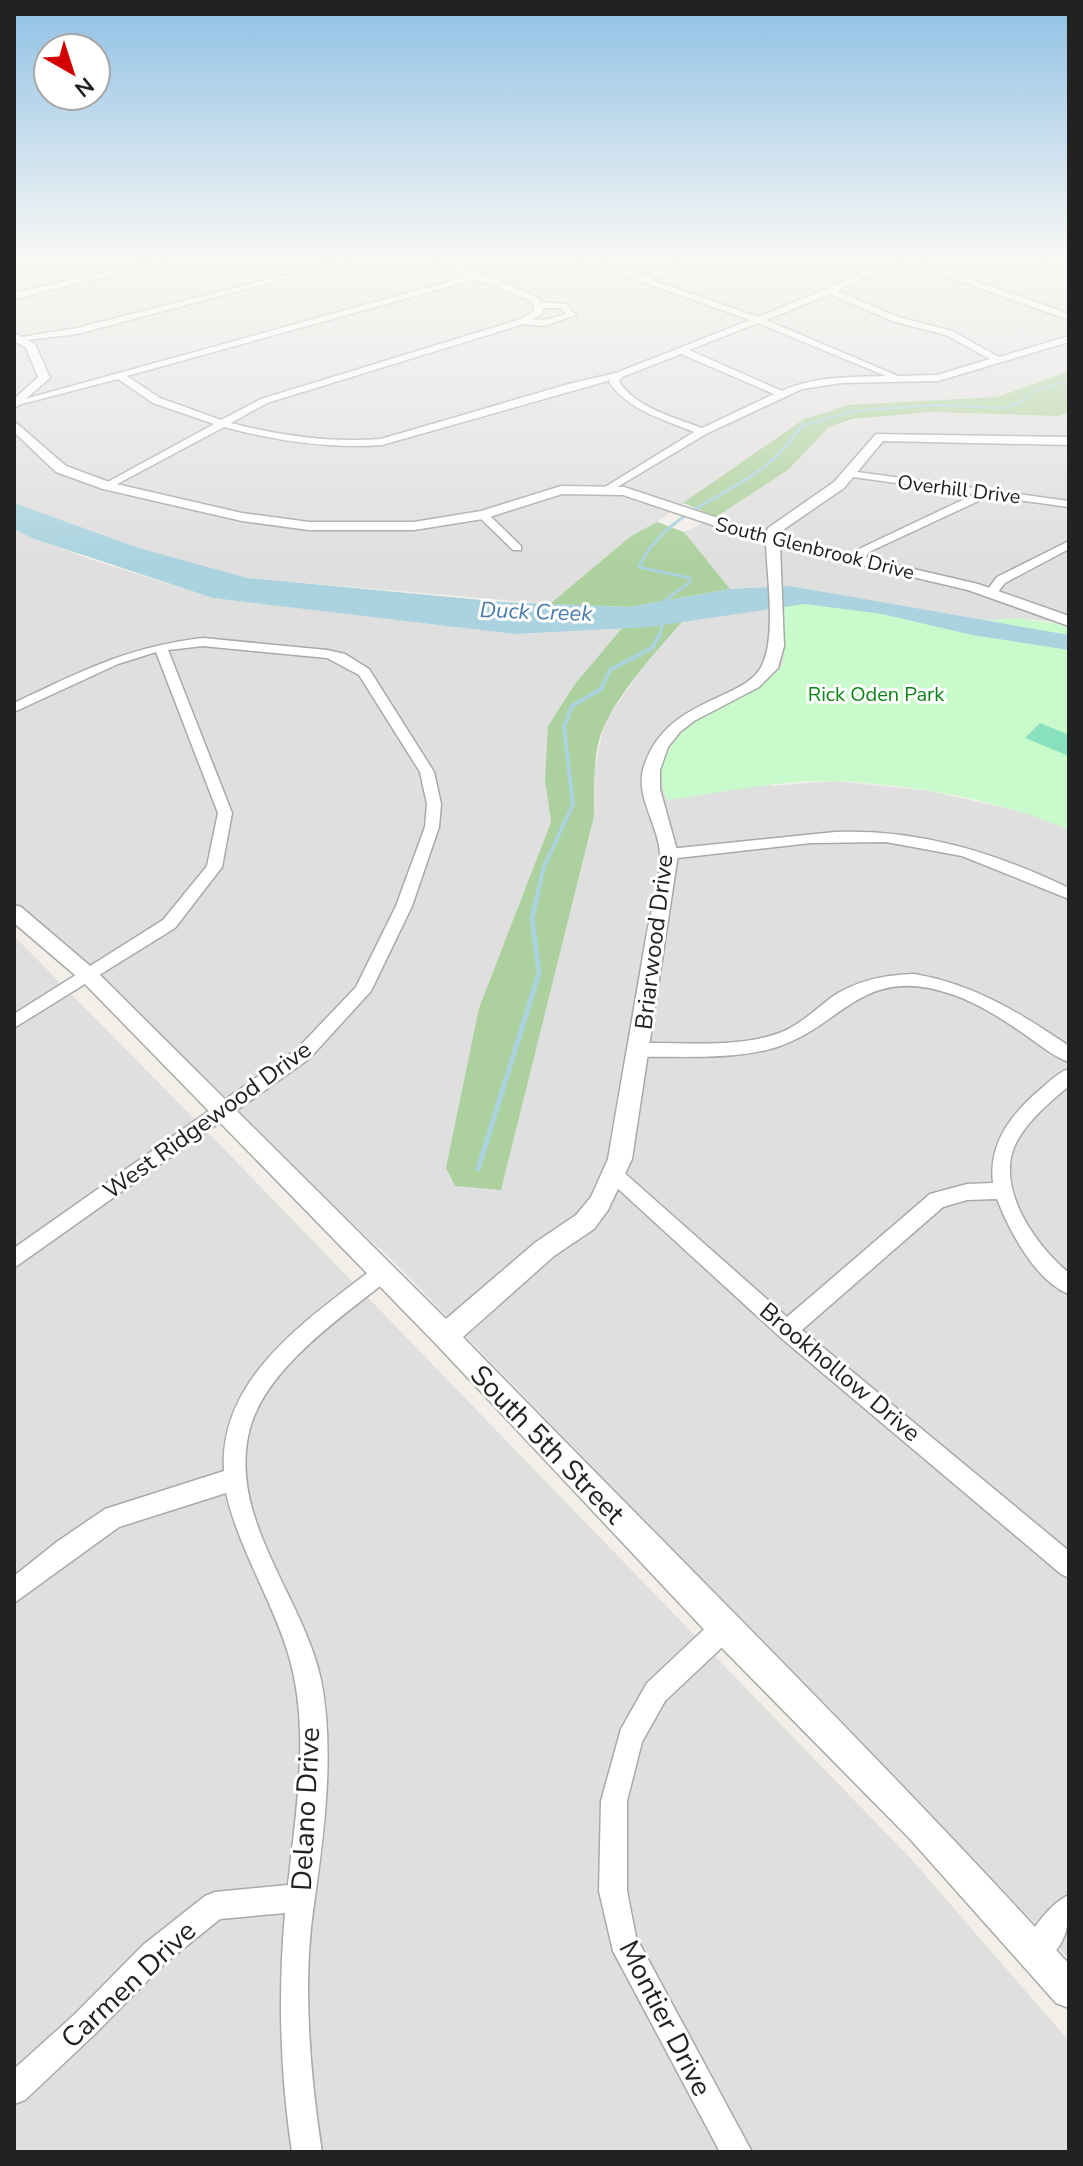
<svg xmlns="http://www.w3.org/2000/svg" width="1083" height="2166" viewBox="0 0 1083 2166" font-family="'Nunito Sans',sans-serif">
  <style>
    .residential { fill: #e0dfdf }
    .forest { fill: #add19e }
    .park { fill: #c8facc }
    .pitch { fill: #88e0be }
    .water { fill: #aad3df }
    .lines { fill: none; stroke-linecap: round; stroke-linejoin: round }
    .stream-far3 { stroke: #aad3df; stroke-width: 2 }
    .stream-far2 { stroke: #aad3df; stroke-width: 3 }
    .stream-far1 { stroke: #aad3df; stroke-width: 4 }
    .stream { stroke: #aad3df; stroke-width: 5 }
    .minor-casing { stroke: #a9a9a9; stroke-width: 3 }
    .tertiary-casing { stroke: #a9a9a9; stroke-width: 3 }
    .minor { fill: #fff; fill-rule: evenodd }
    .tertiary { fill: #fff; fill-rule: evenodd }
    .labels { text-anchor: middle; stroke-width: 6; stroke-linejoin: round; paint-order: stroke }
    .far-street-label { font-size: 20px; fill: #222; stroke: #fff }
    .far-park-label { font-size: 20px; fill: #0c8416; stroke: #fff }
    .far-water-label { font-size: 22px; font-style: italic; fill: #4a7aab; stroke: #fff }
    .street-label { font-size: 24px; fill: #222; stroke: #fff }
    .near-street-label { font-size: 28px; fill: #222; stroke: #fff }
  </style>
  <rect width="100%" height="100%" fill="#f2efe9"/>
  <g class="residential">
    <polygon points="14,258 866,258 884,263 894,258 1033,258 1069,269 1069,371 997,397 804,419 657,522 631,536 550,604 248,578 139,548 14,503"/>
    <polygon points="929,412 1058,416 1069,412 1069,619 1054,622 1018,618 984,621 790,586 730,589 684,532 716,517 788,470 829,427 874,415"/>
    <polygon points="14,529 86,558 214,598 515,634 622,628 575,684 545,780 551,822 479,1008 456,1186 501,1189 593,816 594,772 604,724 640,671 682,622 785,606 783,664 768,681 736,699 771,786 835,781 930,791 1031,814 1069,830 1069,1959 398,1266 14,906"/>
    <polygon points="14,936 226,1151 912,1860 1069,2041 1069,2152 14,2152"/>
  </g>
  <g class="forest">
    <polygon points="1069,371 1069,412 1058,416 929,412 853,419 829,427 788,470 716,517 683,503 804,419 849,405 997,397"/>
    <polygon points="657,522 684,532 730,589 629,607 550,604 631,536"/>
    <path d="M682 622C655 653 625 685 606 722 592 749 594 786 594 816L501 1190 455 1186 446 1168 479 1008 551 822 545 780 548 726 575 684 622 628Z"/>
  </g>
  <path class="park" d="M785 586 984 621 1018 618 1069 626V830C998 799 915 785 837 781 782 779 722 793 667 800 636 722 744 708 783 664Z"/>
  <polygon class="pitch" points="1040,723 1069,735 1069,756 1025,738"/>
  <polygon class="water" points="14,503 139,548 248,578 503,602 629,607 730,589 790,586 1069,635 1069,650 972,635 882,614 805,604 649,627 515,634 213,598 32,538 14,529"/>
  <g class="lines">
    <polyline class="stream-far3" points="802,426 853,411 936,405 1003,408 1019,403 1032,392 1069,380"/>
    <g class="stream-far2">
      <path d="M663 602 690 582V578L639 567C661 517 719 500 760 470 777 458 791 441 803 424"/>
      <polyline points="659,636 664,621"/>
    </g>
    <polyline class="stream-far1" points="536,900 544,867 573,804 564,727 572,706 601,689 610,670 652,648 660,634"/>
    <polyline class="stream" points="478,1169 539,973 532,918 537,898"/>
    <g class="minor-casing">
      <g id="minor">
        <polygon points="167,258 180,258 14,299 14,293"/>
        <polygon points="351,258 363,258 77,334 19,341 15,338 77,328"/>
        <path d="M427 258C453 257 510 287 537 297L540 302 566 304 576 315 544 326 524 324 267 403 231 423C281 436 330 443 381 439L572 383 616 373 750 320 575 258H586L643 277 692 258H702L651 280 758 317 827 289 893 258H910L1069 314V320L901 260 837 291 898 317 952 331 999 357 1069 336V342L938 381 842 383 802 389 706 434 609 492 604 489 605 487 694 432C663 419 629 411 609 382L611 380 382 445C328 449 276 441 224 427L108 489 104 488V484L214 424 153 403 118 379 14 406V402L469 276ZM476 279 531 301 535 310 521 319 261 399 221 420 160 398 127 376ZM830 294 892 321 946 335 990 359 937 375 898 376 766 320ZM543 308H561L566 314 544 320 533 319 543 313ZM758 323 886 376C851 377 814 376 782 391L689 350ZM681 354 774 394 702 428C673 417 637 408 619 382L622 377Z"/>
        <polygon points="850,471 1069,501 1069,507 989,496 869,552 862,563 858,564 852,561 861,548 975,494 846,476 846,472"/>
        <polygon points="479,513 487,513 521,546 521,550 513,550 479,517"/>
        <polygon points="1069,541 1069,549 1005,583 995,596 985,593 997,577"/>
        <path d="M203 638 327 650 345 654 369 669 434 772 441 804 439 827 412 906 371 991 309 1059 14 1268V1248L297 1049 356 987 396 906 425 827 427 804 420 772 359 675 327 658 203 646 168 650 232 813 222 867 175 928 14 1028V1014L163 920 207 866 218 813 156 652 118 664 14 712V703C82 671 127 647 203 638Z"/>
        <path d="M835 832C918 829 994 852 1069 888V899L962 856 886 842 811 843 669 859 661 854 669 849Z"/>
        <path d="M914 974C974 984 1020 1013 1069 1046V1062C1054 1057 1040 1045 1027 1036 1001 1018 972 999 941 991 860 968 840 1028 774 1048 731 1060 684 1056 640 1057L631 1050 640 1043C686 1042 738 1049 782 1032 801 1024 816 1009 832 997 857 980 885 975 914 974Z"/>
        <path d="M1069 1069V1086C1050 1102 1029 1119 1017 1141 993 1186 1035 1245 1069 1273V1294C1036 1282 1009 1230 997 1199L967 1200 943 1207 802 1330 1069 1551V1578L1061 1574 780 1337 603 1175 606 1169 613 1167 620 1169 787 1317 930 1194 967 1184 993 1183C988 1142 1013 1112 1043 1087 1051 1080 1059 1072 1069 1069Z"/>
        <path d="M382 1264 389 1267 392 1273 389 1279C342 1317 267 1367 250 1428 226 1517 303 1596 321 1680 335 1751 324 1834 314 1904 302 1983 310 2074 322 2152H292C280 2073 278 1994 285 1913L220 1919 163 1965 95 2034 25 2100 14 2104V2069L75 2014 143 1945 205 1896 215 1892 288 1885C296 1809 311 1728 288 1653 271 1598 239 1549 226 1493L119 1527 14 1603V1576L58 1541 105 1509 224 1471C218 1377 310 1318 375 1267Z"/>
        <polygon points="724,1616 733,1619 736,1628 733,1637 665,1701 642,1742 627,1801 627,1891 636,1937 752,2152 720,2152 613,1951 599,1891 601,1801 621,1729 647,1683 715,1619"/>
        <path d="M1069 1895C1069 1924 1068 1951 1036 1964L1026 1960 1022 1950C1030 1931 1050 1903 1069 1895Z"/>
      </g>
    </g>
    <g class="tertiary-casing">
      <g id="tertiary">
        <polygon points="1042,258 1069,261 1069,267 1044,260"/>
        <polygon points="14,333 35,344 50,378 14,409 14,399 38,377 26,348 14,341"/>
        <path d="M14 421 66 466 112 483 242 513 309 522H414L481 511 561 486 624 487 766 534 768 528 834 482 876 434 1069 437V445L883 441 844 488 780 532V538L978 584 1069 616V626L968 590 780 546 784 646 778 668 759 687 694 721 680 732 668 747 660 770V789L678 854 632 1159 608 1210 594 1229 554 1256 463 1337C665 1545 873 1749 1069 1964V2008L1056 2003 910 1839 713 1639 436 1344 82 981 14 923V905L21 907 96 971 446 1319 536 1242 576 1215 591 1197 608 1159C620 1087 633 1016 645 944 649 916 661 882 660 854 659 825 634 796 644 766 668 695 748 702 763 663 776 633 767 576 766 543L623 495 562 494 483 519 414 530H309L242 521 103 489 56 472 14 432Z"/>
      </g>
    </g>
    <use href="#minor" class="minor"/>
    <use href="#tertiary" class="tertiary"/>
  </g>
  <linearGradient id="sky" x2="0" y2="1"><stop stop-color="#8fc0e4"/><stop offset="0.46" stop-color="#f9f8f5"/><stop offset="1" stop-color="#f9f8f5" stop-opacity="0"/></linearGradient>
  <rect width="1083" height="561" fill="url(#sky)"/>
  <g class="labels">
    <g class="far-street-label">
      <text transform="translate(959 489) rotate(7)" y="7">Overhill Drive</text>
      <text transform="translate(815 548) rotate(14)" y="7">South Glenbrook Drive</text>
    </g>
    <g class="far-park-label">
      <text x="876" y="701">Rick Oden Park</text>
    </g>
    <g class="far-water-label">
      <text transform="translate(536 611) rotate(2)" y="8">Duck Creek</text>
    </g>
    <g class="street-label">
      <text transform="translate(654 942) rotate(-83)" y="8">Briarwood Drive</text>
      <text transform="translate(207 1120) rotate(-36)" y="8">West Ridgewood Drive</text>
      <text transform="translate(840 1372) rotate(40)" y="8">Brookhollow Drive</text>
    </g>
    <g class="near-street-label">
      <text transform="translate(548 1444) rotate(46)" y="10">South 5th Street</text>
      <text transform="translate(305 1809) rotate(-87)" y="10">Delano Drive</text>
      <text transform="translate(128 1984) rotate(-43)" y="10">Carmen Drive</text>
      <text transform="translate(666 2018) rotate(63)" y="10">Montier Drive</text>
    </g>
  </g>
  <rect width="1083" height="2166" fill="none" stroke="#222222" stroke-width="32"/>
  <g transform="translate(72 72) rotate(141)"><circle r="38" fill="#ffffff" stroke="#a7a7a7" stroke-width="2"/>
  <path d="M0-6L14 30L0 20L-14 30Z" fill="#d40000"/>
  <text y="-12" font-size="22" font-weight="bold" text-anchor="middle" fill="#222222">N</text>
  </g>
</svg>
